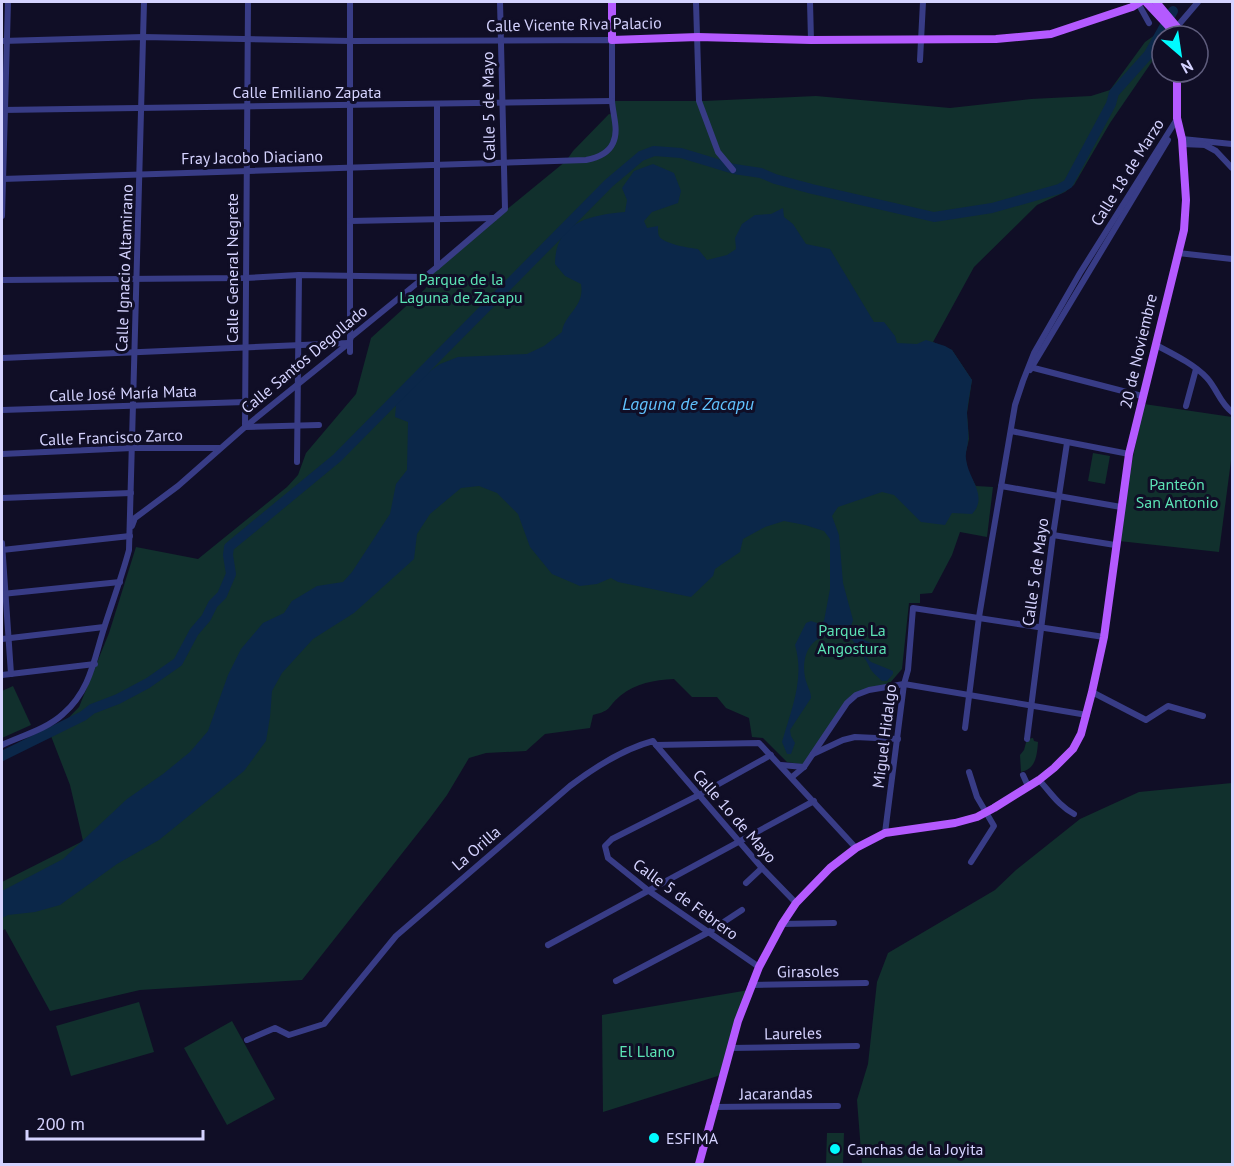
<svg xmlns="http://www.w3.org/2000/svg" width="1234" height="1166" viewBox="0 0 1234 1166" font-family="'PT Sans',sans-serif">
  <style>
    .green { fill: #11302d }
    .water { fill: #0b2749 }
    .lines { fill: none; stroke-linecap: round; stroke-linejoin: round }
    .river { stroke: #0b2749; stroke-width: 10 }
    .minor { stroke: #383c86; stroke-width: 6 }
    .major { stroke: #b45aff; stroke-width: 8 }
    .poi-dot { fill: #00fbfe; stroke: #100e26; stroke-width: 2 }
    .labels { text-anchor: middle; stroke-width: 6; stroke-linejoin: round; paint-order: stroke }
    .street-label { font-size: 16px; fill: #d5d3ff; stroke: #100e26 }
    .park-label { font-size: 16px; fill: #5ce3b5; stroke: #100e26 }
    .poi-label { font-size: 16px; fill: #d5d3ff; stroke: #100e26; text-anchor: start }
    .water-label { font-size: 18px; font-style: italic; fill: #61c3ff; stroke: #100e26 }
  </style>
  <rect width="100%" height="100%" fill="#100e26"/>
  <g class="green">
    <path d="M1162 30 1168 36H1162V47L1110 123 1074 185 1065 192 1037 205 974 267 933 342 952 350 972 380 967 413 969 439 965 456 968 471 976 486 993 487 987 537 960 532 952 555 932 593 920 594V603H909L902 669 890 683 856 695 806 765 787 762 763 738 752 737 749 718 726 708 717 697H692L674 679C654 680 636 683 620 696 606 708 613 710 593 715L590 728 545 734 526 751 486 753 469 758 447 795 430 818 302 980 140 990 50 1011 5 929 2 931V882L83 841 70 785 51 736 79 707 109 633 136 547 198 559 287 487 298 475 306 453 356 394 371 338 425 289 430 281 424 277 566 161 573 151 609 114 613 115 612 101H704L816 96 950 108 1031 99 1091 96 1110 90 1145 42Z"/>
    <polygon points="1144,404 1232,417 1232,453 1219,552 1119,541 1128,481"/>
    <polygon points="1093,453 1110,456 1105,484 1088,481"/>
    <polygon points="13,686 31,725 2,738 2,691"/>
    <path d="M1033 738 1034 741 1038 742C1037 755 1036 769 1021 772L1020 755 1024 750 1027 739Z"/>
    <polygon points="1232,783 1232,1164 862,1164 857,1100 868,1064 877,982 888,953 995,890 1016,870 1080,819 1139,792"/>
    <polygon points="749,990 721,1075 603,1112 602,1015"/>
    <polygon points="139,1002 154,1052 71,1076 56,1026"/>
    <polygon points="232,1021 275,1099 227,1125 184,1048"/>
    <polygon points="827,1133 844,1133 843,1164 826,1164"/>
  </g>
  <path class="water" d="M653 164 674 173 681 191 678 203 652 212 644 221 647 228 658 226C658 228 658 234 659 236 663 244 690 248 698 249L707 260 727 255 736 249 735 238 742 224 755 215 771 214 783 208 784 217 793 224 806 244 830 249 874 322H884L895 336 897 343 917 344 926 340 945 346 952 350 972 380C970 391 968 402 967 412 967 422 969 431 968 440 968 446 965 452 966 459 968 479 989 496 972 514L952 513 945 525 921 522 894 495 882 492 838 507 832 516 839 535 843 583 853 620 849 632 855 639H862L871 643 866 654 861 650V652L871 662 893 671V674L887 681H882C878 677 871 672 869 666 863 654 853 638 840 628L832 629C825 639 820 636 813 643 803 653 802 671 807 684 809 690 811 692 811 698L790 730 791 736 795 743 791 754H787L782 742C791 710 805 679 795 645L806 623 811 621 820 624 824 621 830 589V539L824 531 805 525 784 521 765 527 743 539 740 552 715 569 713 576 691 597 618 582 611 578 597 584 580 586 552 574 530 547 518 514 497 493 479 486 461 488 430 514 417 534 414 559 354 613 313 639 282 673 272 691 270 717 266 741 244 771 159 840 117 864 60 905 35 912 8 915 2 918V891L63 859 127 799 163 774 190 752 208 731 228 675 241 649 263 623 284 613 292 601 317 586 343 582 352 572 390 514 396 484 407 470 408 422 395 417 396 405 423 376 440 364 458 357 527 354 544 346 562 332C564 314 585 307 581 284L565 276 555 264C555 222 590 215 625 212L627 200 622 188 634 171Z"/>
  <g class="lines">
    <polyline class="river" points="2,756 83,716 92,709 118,699 148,683 178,662 194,632 206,618 213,604 222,595 231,574 228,555 229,547 337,458 609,183 641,156 654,151 681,153 734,169 761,173 775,179 812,189 934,217 992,208 1059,189 1068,184 1111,104 1114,93 1149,54 1173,11"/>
    <g class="minor">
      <polyline points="248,2 245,427 319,425"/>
      <polyline points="350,2 350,352"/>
      <polyline points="696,2 699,101 718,152 733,170"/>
      <polyline points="810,2 811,40"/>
      <polyline points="1138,3 1149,23"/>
      <polyline points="1175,29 1198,2"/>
      <path d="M2 41 143 37 350 41 612 40C612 60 612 81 612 101 613 116 619 130 613 143 608 154 597 158 586 160L2 179"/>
      <polyline points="920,60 923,2"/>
      <polyline points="2,110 612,101"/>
      <polyline points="1182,139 1232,144"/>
      <polyline points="1182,144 1206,145"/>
      <polyline points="1205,145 1216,151 1232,168"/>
      <polyline points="2,216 8,2"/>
      <polyline points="350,221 494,218"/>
      <polyline points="1178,253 1232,259"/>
      <polyline points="437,267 437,104"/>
      <polyline points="2,280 245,278 299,275 423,277"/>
      <path d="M1156 345C1173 354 1194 364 1207 378 1217 389 1220 403 1232 412"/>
      <polyline points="2,358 349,343"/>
      <polyline points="1030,367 1142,396"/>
      <polyline points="1030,370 1168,140"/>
      <polyline points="1186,406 1196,369"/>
      <polyline points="2,410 245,402"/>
      <polyline points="1011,431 1129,454"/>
      <polyline points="2,454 132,448 220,448"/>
      <polyline points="297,462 299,275"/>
      <polyline points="1001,486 1121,507"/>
      <polyline points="2,498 131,493"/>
      <polyline points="132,526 135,518 178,486 245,427 349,343 351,337 437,267 505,209 500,2"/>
      <polyline points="1053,535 1115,545"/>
      <polyline points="2,543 11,674"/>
      <polyline points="2,550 130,536"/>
      <polyline points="2,594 120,582"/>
      <polyline points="2,639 104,627"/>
      <polyline points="2,675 95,664"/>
      <polyline points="1092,692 1146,720 1168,706 1203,716"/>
      <polyline points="965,728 979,617 991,545 1015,405 1023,381 1034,353 1080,273 1177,119"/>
      <polyline points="1027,739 1053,535 1067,443"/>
      <path d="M2 745C21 736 47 729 63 714 91 690 94 658 105 625 113 600 122 576 129 550L144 2"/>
      <polyline points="656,745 762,868 796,903"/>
      <polyline points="813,754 843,740 855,737 898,739"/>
      <polyline points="781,765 804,767"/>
      <polyline points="969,772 977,797 994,826 971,862"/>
      <polyline points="1023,775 1028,786"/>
      <polyline points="792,777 804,767 847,703 856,695 869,690 904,684 1087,715"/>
      <path d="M1039 780C1052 794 1058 805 1074 814"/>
      <polyline points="885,833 904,684 908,670 913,608 1104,637"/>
      <polyline points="746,883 762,868"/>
      <polyline points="782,924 834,923"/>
      <polyline points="548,945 814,801"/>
      <polyline points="759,967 649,891 608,858 605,846 612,839 699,795 771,755"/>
      <polyline points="616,981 707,933 742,910"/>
      <polyline points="751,985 866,983"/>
      <path d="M247 1040 275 1028 289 1035 324 1024 396 936 570 786C595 767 623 749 653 741L656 745 759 743 856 848"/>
      <polyline points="730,1048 857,1046"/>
      <polyline points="713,1107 838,1106"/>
    </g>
    <g class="major">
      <polyline points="612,2 612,40 698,37 811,40 996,39 1051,34 1132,7 1140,2"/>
      <polyline points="1146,2 1173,31 1175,36"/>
      <polyline points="1156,2 1177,27 1177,36"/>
      <polyline points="699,1164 738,1021 759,967 782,924 796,903 830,868 856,848 885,833 955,823 977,817 994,808 1039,780 1054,768 1073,749 1081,734 1092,692 1104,637 1129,454 1184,230 1186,200 1182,139 1177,118 1177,72"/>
    </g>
  </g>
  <g class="poi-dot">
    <circle cx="654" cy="1138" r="6"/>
    <circle cx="835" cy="1149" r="6"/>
  </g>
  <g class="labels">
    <g class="street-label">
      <text transform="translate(574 24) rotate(-1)" y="6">Calle Vicente Riva Palacio</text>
      <text x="307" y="98">Calle Emiliano Zapata</text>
      <text transform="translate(488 106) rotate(-91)" y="6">Calle 5 de Mayo</text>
      <text transform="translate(252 157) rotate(-1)" y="6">Fray Jacobo Diaciano</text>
      <text transform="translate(1127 172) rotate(-58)" y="6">Calle 18 de Marzo</text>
      <text transform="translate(124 268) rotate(-88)" y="6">Calle Ignacio Altamirano</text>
      <text transform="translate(232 268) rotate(-90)" y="6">Calle General Negrete</text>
      <text transform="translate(1138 351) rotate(-77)" y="6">20 de Noviembre</text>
      <text transform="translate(304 359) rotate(-40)" y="6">Calle Santos Degollado</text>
      <text transform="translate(123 393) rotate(-2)" y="6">Calle José María Mata</text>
      <text transform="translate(111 437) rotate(-2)" y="6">Calle Francisco Zarco</text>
      <text transform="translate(1035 572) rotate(-82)" y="6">Calle 5 de Mayo</text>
      <text transform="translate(884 736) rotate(-83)" y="6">Miguel Hidalgo</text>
      <text transform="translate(735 816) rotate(49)" y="6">Calle 1o de Mayo</text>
      <text transform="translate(476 848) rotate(-41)" y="6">La Orilla</text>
      <text transform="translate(686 899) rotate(36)" y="6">Calle 5 de Febrero</text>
      <text transform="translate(808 971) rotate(-1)" y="6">Girasoles</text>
      <text transform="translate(793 1033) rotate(-1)" y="6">Laureles</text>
      <text transform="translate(776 1093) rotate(-1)" y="6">Jacarandas</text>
    </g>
    <g class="park-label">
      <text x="461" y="285">Parque de la<tspan x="461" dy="18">Laguna de Zacapu</tspan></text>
      <text x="1177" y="490">Panteón<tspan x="1177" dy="18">San Antonio</tspan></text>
      <text x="852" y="636">Parque La<tspan x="852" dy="18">Angostura</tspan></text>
      <text x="647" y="1057">El Llano</text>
    </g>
    <g class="poi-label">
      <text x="666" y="1144">ESFIMA</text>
      <text x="847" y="1155">Canchas de la Joyita</text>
    </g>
    <g class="water-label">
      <text x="688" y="410">Laguna de Zacapu</text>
    </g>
  </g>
  <rect width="1234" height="1166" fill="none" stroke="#d5d3ff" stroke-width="6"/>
  <g transform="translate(1180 54) rotate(151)"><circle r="28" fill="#100e26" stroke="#5f5d7d" stroke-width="1.5"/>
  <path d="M0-4.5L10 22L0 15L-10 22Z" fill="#00fbfe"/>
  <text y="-9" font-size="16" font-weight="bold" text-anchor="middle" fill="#d5d3ff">N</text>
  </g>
  <path d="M27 1130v9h176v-9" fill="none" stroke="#d5d3ff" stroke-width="3"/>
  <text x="36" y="1130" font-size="18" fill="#d5d3ff" stroke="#100e26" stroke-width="4.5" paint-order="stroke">200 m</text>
</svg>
